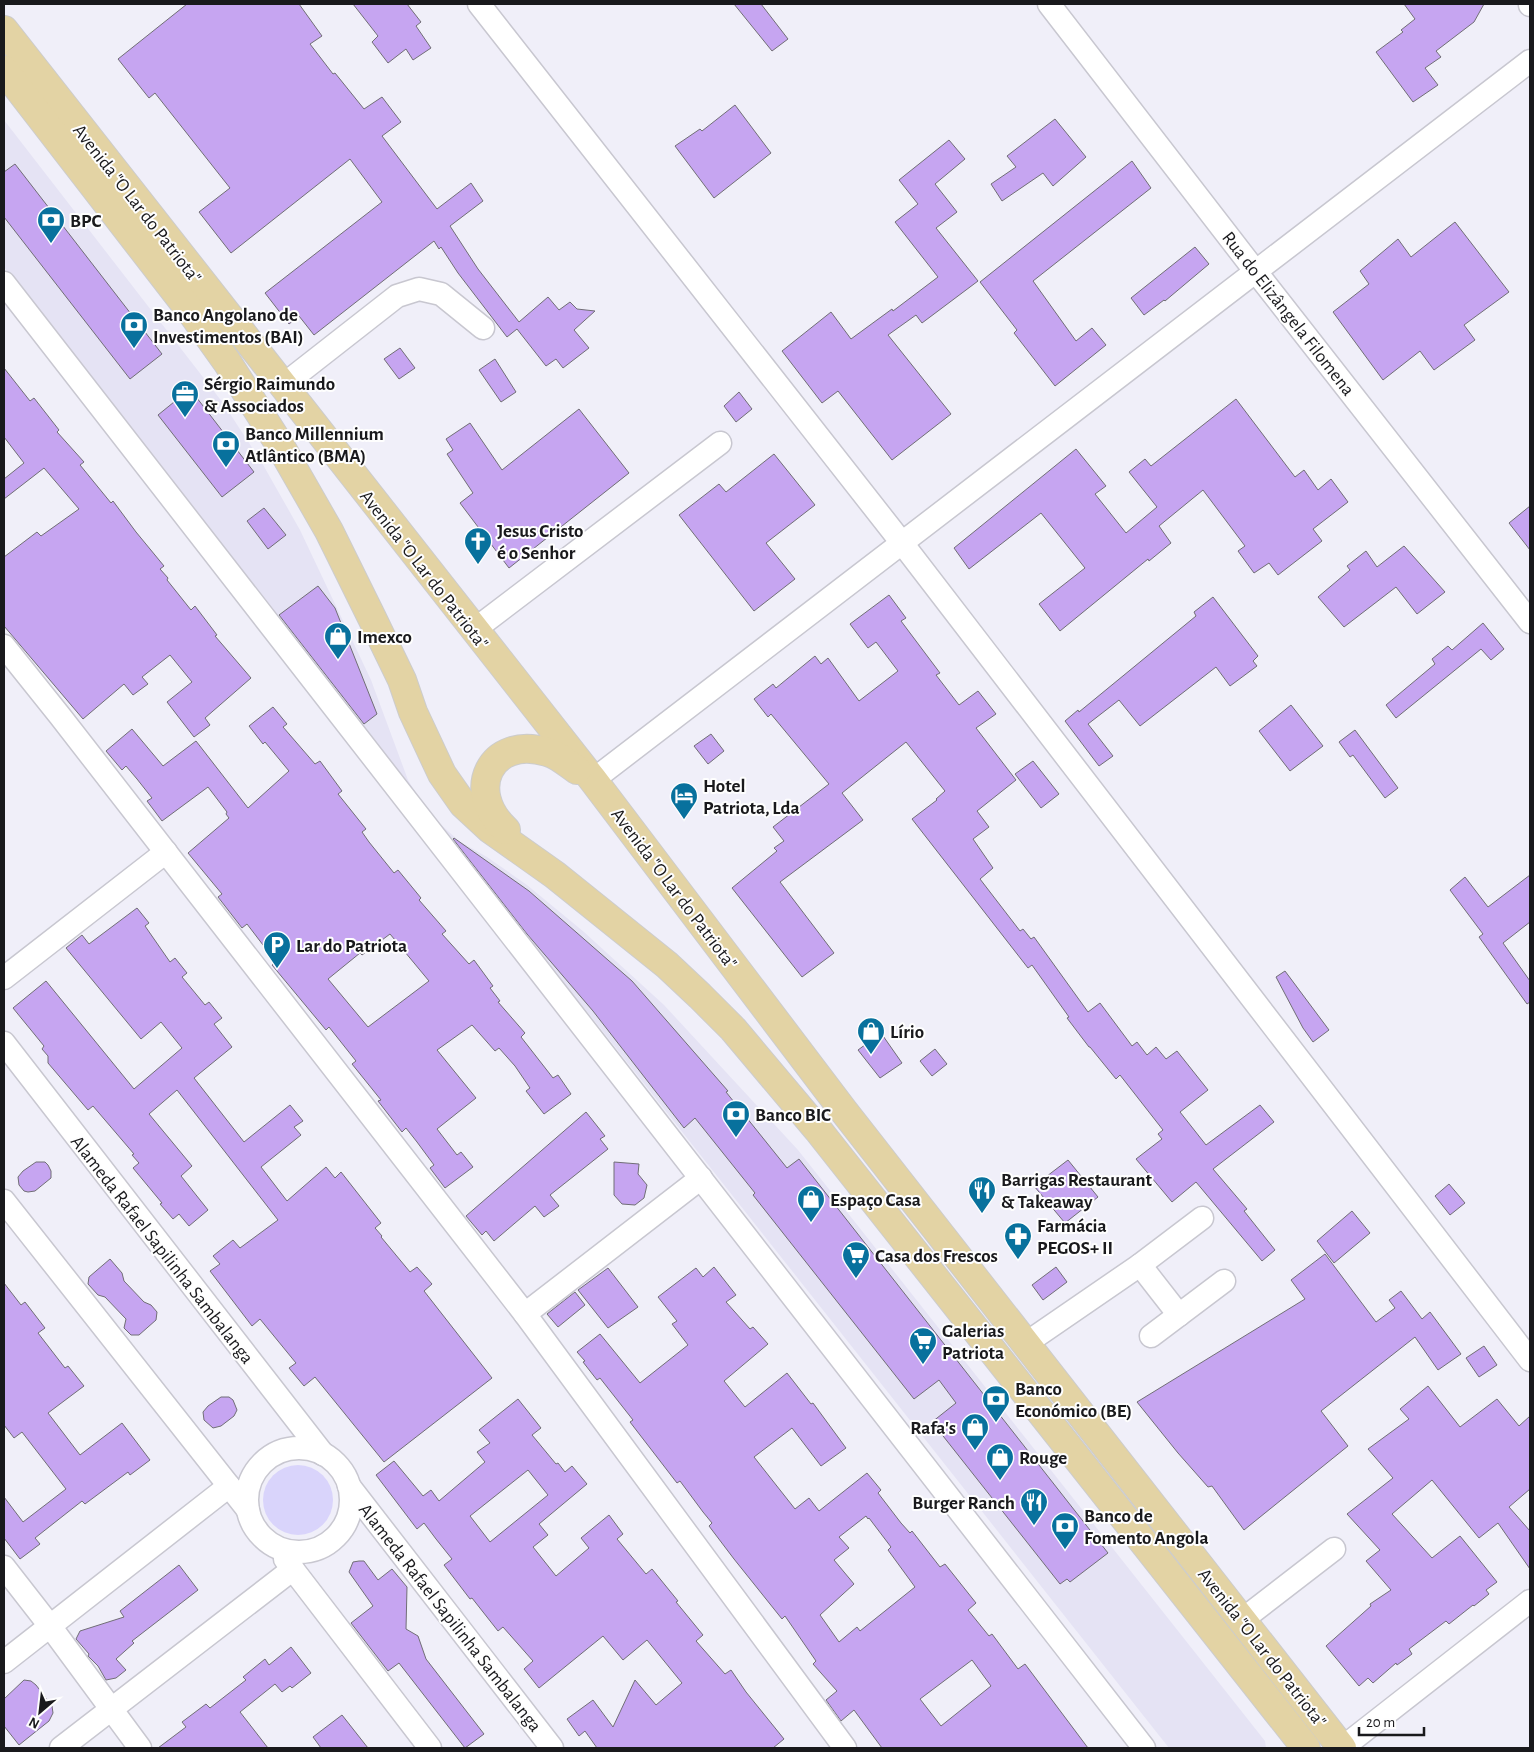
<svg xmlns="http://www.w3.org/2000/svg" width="1534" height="1752" viewBox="0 0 1534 1752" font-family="'Alegreya Sans',sans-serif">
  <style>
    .built { fill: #e5e3f4 }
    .green { fill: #d9d4fb }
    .building { fill: #c6a5f1; stroke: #716e76; fill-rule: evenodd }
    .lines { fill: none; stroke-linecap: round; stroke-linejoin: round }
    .minor-casing { stroke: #c8c7d0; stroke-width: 25 }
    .major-casing { stroke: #cccccd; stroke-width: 30 }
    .minor { stroke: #fff; stroke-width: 22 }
    .major { stroke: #e3d3a4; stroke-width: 28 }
    .labels { text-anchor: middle; stroke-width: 4; stroke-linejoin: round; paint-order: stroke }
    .street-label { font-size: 19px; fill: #19191c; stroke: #fefefe }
    .poi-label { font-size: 19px; font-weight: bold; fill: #19191c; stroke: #fefefe; text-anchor: start }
  </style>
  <rect width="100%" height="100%" fill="#f0eff9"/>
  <polygon class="built" points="4,120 223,403 262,463 300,530 371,680 408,780 428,813 459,841 487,857 527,885 584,932 664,1005 798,1150 1265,1741 1266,1748 1169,1748 589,1014 511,923 4,267"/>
  <circle class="green" cx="298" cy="1500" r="35"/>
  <g class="building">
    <polygon points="187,4 299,4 322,36 310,44 333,74 335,73 364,109 382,97 401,122 382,136 437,209 471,183 483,201 450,226 478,269 519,322 548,297 559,310 570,302 577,309 595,311 574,330 589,348 563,368 556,359 546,366 517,329 507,337 458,273 441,247 439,249 434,241 314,335 299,316 289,324 265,293 382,202 350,159 231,253 199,212 230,188 155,93 149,98 118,59"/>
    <polygon points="353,4 407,4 421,22 416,26 431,48 413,60 406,49 388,63 372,42 378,36"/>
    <polygon points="734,4 761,4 788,39 772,51"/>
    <polygon points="1404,4 1484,4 1474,22 1436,51 1441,57 1425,68 1438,85 1413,102 1376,52 1403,32 1401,30 1415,19"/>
    <polygon points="735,105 771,153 714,198 675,146 700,129 702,131"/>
    <polygon points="1055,119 1086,157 1053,186 1043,173 1002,201 991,184 1016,167 1007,156"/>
    <polygon points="949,140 965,159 935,184 957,212 936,228 978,281 922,323 916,315 888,335 951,414 892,460 838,391 822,403 782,351 831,312 851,339 892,309 893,311 938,277 895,222 918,204 899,180"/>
    <polygon points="1132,161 1151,188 1033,281 1076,341 1092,328 1106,345 1055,386 1014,333 1017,330 980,282"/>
    <polygon points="15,164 162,354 130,379 4,217 4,172"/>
    <polygon points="1455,222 1509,292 1464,325 1475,340 1434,370 1420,351 1383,380 1333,312 1369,284 1360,271 1398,239 1411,257"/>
    <polygon points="1195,247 1209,264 1165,301 1164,300 1144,315 1131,298"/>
    <polygon points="400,348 415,368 399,379 384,359"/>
    <polygon points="495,359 516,392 501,402 479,370"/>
    <polygon points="4,368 30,401 34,398 59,430 57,432 84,462 80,465 111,503 113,501 136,532 164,566 160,569 168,578 167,580 191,610 195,606 217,635 215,636 251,678 205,718 210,725 194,737 167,702 192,682 170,655 142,677 148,684 133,695 124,684 83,719 4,626 4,557 37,532 41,536 79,509 44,468 4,499 4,479 24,463 4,437"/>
    <polygon points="190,389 254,472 222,497 158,415"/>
    <polygon points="739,392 752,409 736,422 724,406"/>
    <polygon points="1236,399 1295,477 1304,470 1318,490 1331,479 1348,502 1313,529 1322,541 1278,575 1269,563 1254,573 1238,551 1245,546 1203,490 1159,526 1171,543 1149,561 1148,559 1060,631 1039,604 1085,568 1041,513 969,569 954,548 1076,449 1106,486 1095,494 1126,533 1157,507 1129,472 1145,459 1151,466"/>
    <polygon points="579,409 629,473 509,568 460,503 473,493 447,454 453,450 446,439 470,423 502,470"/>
    <polygon points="774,454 815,505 766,543 795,579 754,611 679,515 719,484 726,492"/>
    <polygon points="1530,506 1530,550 1509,523"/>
    <polygon points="264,508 286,535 268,549 247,521"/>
    <polygon points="1404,546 1445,592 1417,614 1396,587 1344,627 1318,597 1350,570 1347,566 1366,551 1377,567"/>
    <polygon points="318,586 335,608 377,714 364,724 279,615"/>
    <polygon points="889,595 906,618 901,621 940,673 936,675 959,705 978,691 996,714 976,728 1016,780 977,811 989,827 973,839 993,868 980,879 1020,931 1023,929 1031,939 1034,937 1088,1012 1100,1003 1132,1046 1137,1042 1147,1055 1156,1047 1166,1059 1177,1051 1208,1090 1180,1112 1206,1145 1260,1105 1274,1122 1213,1169 1247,1209 1244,1211 1275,1250 1262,1261 1196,1182 1172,1202 1136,1159 1162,1139 1158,1134 1163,1130 1120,1075 1116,1079 1090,1047 1089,1047 1067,1018 1069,1017 1032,965 1028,968 912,819 937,800 936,799 945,791 906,742 842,793 863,820 780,882 834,953 802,977 732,888 777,851 774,848 784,841 773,827 829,784 771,714 768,717 754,699 773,684 776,688 815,656 821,664 828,658 859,701 898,671 876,642 868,648 850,624"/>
    <polygon points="1213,597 1258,656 1253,661 1257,666 1230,686 1216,667 1140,726 1119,700 1088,724 1113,756 1099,766 1065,721 1078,710 1079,712 1196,616 1194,612"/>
    <polygon points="1483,623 1504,649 1491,660 1481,649 1396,718 1386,705 1435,664 1432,659 1448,646 1452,650"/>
    <polygon points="1291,705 1323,746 1290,771 1259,731"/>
    <path d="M273 707 287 724 283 727 315 764 320 761 342 791 338 794 366 829 362 832 369 842 394 873 398 870 421 898 419 900 446 931 442 934 469 964 474 960 493 986 490 988 500 1001 498 1002 525 1033 521 1037 553 1078 558 1075 571 1094 544 1114 526 1091 530 1088 515 1066 499 1048 495 1051 472 1025 437 1050 476 1098 437 1129 457 1155 461 1152 473 1167 445 1188 430 1168 434 1165 417 1142 406 1128 402 1132 378 1101 381 1100 352 1064 356 1061 329 1027 326 1030 272 965 276 962 247 924 242 928 218 897 222 894 188 853 229 818 226 814 227 812 208 787 162 821 147 801 152 798 137 779 126 766 122 770 106 751 132 729 163 766 196 741 248 808 289 771 265 742 263 744 249 726ZM390 934 429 981 368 1027 328 979 360 953 362 955Z"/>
    <polygon points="1355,730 1398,788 1385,798 1353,755 1350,757 1339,742"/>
    <polygon points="711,734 724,751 708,764 694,746"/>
    <polygon points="1033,761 1059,794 1041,808 1015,774"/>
    <polygon points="454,838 529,891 632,981 728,1091 726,1092 787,1168 799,1159 1108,1553 1070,1582 1067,1579 1060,1584 932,1422 956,1403 939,1380 914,1399 753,1195 755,1193 695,1118 684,1128 593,1011 527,934 453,839"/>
    <polygon points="1530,875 1530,922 1503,943 1530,981 1530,1002 1527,1004 1479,937 1483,934 1450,890 1465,877 1488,907"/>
    <polygon points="137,908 149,923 145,926 170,962 175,958 187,973 182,977 205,1005 209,1002 222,1018 214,1024 232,1047 194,1078 244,1142 290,1105 303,1121 294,1127 301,1135 261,1167 287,1201 326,1167 335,1178 341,1172 381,1223 375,1228 382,1236 381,1237 410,1272 417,1267 432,1284 424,1291 492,1378 384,1462 315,1377 304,1386 289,1368 296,1363 260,1319 252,1326 210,1271 220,1264 213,1256 233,1240 240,1248 278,1220 177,1090 149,1114 192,1166 181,1176 208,1210 189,1226 179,1214 173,1219 160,1204 162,1203 133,1168 139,1163 132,1155 134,1154 93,1106 88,1110 48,1063 48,1056 42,1049 44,1046 13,1008 46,981 134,1089 182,1048 161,1022 141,1039 66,948 82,935 89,944"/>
    <polygon points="1285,971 1329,1030 1313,1042 1303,1028 1276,977"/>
    <polygon points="881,1033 902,1063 880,1078 858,1050"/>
    <polygon points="935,1049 947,1064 932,1076 920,1061"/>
    <polygon points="586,1112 605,1136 600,1139 608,1149 550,1195 559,1206 544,1217 535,1206 494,1241 486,1231 482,1235 466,1216"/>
    <polygon points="1068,1160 1098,1197 1065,1223 1034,1186"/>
    <polygon points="36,1162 45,1162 48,1165 51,1171 51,1178 35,1191 28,1192 24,1191 19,1185 18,1177 23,1171"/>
    <polygon points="614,1162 639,1164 638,1174 647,1185 644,1198 635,1205 622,1204 614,1195"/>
    <polygon points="1449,1184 1465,1203 1450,1215 1435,1196"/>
    <polygon points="1352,1211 1370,1233 1334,1263 1317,1241"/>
    <polygon points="1325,1254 1376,1322 1395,1308 1389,1300 1401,1291 1422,1319 1430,1312 1461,1354 1438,1370 1415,1337 1321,1411 1348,1446 1244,1530 1212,1486 1208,1487 1178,1453 1137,1402 1305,1299 1291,1280"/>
    <polygon points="110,1259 122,1273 124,1281 144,1302 151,1305 157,1312 156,1320 139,1335 131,1335 124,1328 126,1319 105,1297 98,1295 88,1284 89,1277"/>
    <path d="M714 1267 736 1295 726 1302 750 1329 753 1327 768 1344 724 1381 745 1407 787 1373 811 1404 813 1403 846 1448 821 1466 792 1428 754 1457 795 1509 809 1498 819 1511 867 1473 881 1490 878 1493 901 1523 910 1533 912 1531 940 1567 945 1564 976 1603 968 1610 989 1636 992 1634 1018 1669 1025 1664 1088 1748H882L854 1710 841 1721 826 1700 837 1691 813 1664 816 1661 785 1616 782 1619 734 1559 709 1526 712 1523 703 1512 680 1481 677 1483 630 1422 633 1420 600 1378 597 1380 583 1362 585 1361 577 1352 600 1334 640 1383 688 1345 672 1324 677 1321 658 1297 696 1268 703 1277ZM866 1516 868 1519 869 1518 891 1547 888 1550 915 1587 860 1631 857 1627 839 1642 820 1615 854 1584 834 1560 849 1548 839 1537ZM972 1660 991 1686 941 1726 920 1699Z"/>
    <polygon points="1056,1267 1067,1282 1043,1300 1032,1285"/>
    <polygon points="608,1268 638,1307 608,1328 578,1290"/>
    <polygon points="4,1283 21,1305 25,1302 45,1328 38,1333 65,1368 68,1366 84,1386 48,1413 80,1455 122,1423 150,1460 130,1475 128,1472 85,1504 82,1501 35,1538 40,1544 20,1559 4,1538 4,1497 23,1522 66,1489 22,1432 14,1438 4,1425"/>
    <polygon points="575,1292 585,1305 558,1327 547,1314"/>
    <polygon points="1484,1346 1497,1365 1479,1377 1466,1358"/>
    <polygon points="1428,1386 1460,1427 1497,1399 1519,1426 1530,1416 1530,1489 1509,1507 1530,1531 1530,1569 1498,1523 1479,1538 1432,1480 1392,1514 1432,1558 1460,1536 1497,1582 1486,1590 1489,1594 1474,1606 1473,1605 1449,1624 1446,1621 1409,1649 1412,1654 1397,1665 1396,1663 1373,1683 1368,1678 1359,1686 1326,1646 1371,1606 1370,1604 1391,1590 1366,1561 1380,1550 1347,1514 1393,1478 1368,1449 1409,1419 1400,1409"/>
    <polygon points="221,1397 229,1397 233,1400 237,1410 234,1416 221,1426 213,1428 204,1420 203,1412 208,1406"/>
    <path d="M518 1399 541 1428 532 1435 556 1464 558 1463 565 1472 572 1466 587 1484 539 1524 548 1535 533 1547 556 1576 589 1548 581 1538 609 1515 623 1534 617 1539 646 1574 652 1569 678 1601 676 1602 703 1635 696 1641 725 1674 731 1670 746 1692 784 1739 773 1748H597L585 1731 579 1736 567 1719 593 1700 613 1727 635 1680 656 1705 682 1683 647 1640 623 1660 603 1636 539 1688 524 1669 533 1661 503 1627 498 1631 472 1598 470 1599 444 1565 452 1559 436 1539 424 1523 417 1529 376 1475 394 1461 423 1496 431 1490 439 1501 485 1462 477 1452 490 1443 479 1430ZM528 1470 548 1495 490 1542 470 1516Z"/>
    <polygon points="359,1561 364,1561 378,1580 392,1569 407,1587 406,1629 418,1636 426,1659 484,1734 465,1748 399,1663 388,1671 351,1623 373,1606 349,1572 353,1562"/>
    <polygon points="179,1565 198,1590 132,1641 134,1643 116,1659 126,1670 116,1678 106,1680 98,1666 88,1656 89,1654 76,1639 80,1631 124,1617 120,1611"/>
    <polygon points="291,1647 311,1673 292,1688 290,1686 282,1692 275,1684 240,1712 268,1748 158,1748 186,1727 182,1722 206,1704 210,1708 246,1680 243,1677 265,1659 269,1665"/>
    <polygon points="24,1680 31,1681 36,1685 52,1706 53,1713 49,1721 19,1745 4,1726 4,1699"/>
    <polygon points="342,1715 368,1748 321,1748 313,1737"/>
  </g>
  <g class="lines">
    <g class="minor-casing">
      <g id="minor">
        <polyline points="479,4 902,543 1530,1360"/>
        <polyline points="1049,4 1256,272 1530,622"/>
        <polyline points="1530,4 1530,5"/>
        <polyline points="4,283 1144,1748"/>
        <polyline points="282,386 397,296 419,289 441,294 483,328"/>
        <polyline points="474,630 720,443"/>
        <polyline points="4,646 60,716 525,1314 845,1748"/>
        <polyline points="593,780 1530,61"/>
        <polyline points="4,978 166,852"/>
        <polyline points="4,1043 323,1454"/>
        <polyline points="4,1201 248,1510"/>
        <polyline points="1140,1265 1179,1315"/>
        <polyline points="525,1314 701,1178"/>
        <polyline points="1151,1336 1224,1281"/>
        <polyline points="1025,1344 1140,1265 1202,1218"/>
        <circle cx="299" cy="1500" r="52"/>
        <polyline points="349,1486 552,1748"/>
        <polyline points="285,1559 430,1748"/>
        <polyline points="4,1567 50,1626 140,1748"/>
        <polyline points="1242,1620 1334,1549"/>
        <polyline points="4,1662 229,1486"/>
        <polyline points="61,1748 293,1569"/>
        <polyline points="1342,1748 1530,1601"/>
      </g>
    </g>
    <g class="major-casing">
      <g id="major">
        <polyline points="4,30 593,780 843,1110 1342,1748"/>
        <polyline points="4,70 192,313 227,362 278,442 329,531 372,618 402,680 413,712 442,774 463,804 490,829 555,875 667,965 700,996 733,1029 818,1130 1306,1748"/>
        <path d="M506 830C464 791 490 735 547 752 557 754 568 764 577 770"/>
      </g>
    </g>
    <use href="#minor" class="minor"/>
    <use href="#major" class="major"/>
  </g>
  <defs>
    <g id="bank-pin" transform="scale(1.4375)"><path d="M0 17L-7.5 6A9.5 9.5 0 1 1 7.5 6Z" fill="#08719d" stroke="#fefefe"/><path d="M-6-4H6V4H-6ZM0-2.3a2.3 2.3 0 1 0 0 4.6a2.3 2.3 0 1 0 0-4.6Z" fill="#fff"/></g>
    <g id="office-pin" transform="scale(1.4375)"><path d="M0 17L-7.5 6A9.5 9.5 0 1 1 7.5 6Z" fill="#08719d" stroke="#fefefe"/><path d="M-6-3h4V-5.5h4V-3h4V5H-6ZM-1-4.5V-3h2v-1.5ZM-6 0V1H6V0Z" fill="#fff"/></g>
    <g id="church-pin" transform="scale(1.4375)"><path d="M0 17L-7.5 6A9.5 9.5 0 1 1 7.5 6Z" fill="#08719d" stroke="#fefefe"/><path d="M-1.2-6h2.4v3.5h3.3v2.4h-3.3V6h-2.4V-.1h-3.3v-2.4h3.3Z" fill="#fff"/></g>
    <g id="shop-pin" transform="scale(1.4375)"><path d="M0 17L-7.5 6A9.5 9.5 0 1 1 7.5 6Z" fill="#08719d" stroke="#fefefe"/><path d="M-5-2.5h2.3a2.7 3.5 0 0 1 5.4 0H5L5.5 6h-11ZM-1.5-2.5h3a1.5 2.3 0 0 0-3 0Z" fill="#fff"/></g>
    <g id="hotel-pin" transform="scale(1.4375)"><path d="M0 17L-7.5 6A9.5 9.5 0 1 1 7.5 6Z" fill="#08719d" stroke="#fefefe"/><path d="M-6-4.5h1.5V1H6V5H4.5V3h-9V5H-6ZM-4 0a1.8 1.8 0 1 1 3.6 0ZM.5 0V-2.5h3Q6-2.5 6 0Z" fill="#fff"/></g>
    <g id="parking-pin" transform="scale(1.4375)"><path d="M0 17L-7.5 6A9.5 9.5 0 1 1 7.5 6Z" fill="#08719d" stroke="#fefefe"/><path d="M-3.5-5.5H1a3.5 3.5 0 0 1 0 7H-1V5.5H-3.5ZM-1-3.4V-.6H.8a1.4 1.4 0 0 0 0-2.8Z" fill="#fff"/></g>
    <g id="restaurant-pin" transform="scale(1.4375)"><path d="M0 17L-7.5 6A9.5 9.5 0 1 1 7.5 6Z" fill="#08719d" stroke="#fefefe"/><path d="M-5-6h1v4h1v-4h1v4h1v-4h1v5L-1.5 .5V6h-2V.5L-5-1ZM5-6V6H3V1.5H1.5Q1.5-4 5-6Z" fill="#fff"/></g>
    <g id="pharmacy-pin" transform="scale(1.4375)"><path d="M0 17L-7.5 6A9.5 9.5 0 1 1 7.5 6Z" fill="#08719d" stroke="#fefefe"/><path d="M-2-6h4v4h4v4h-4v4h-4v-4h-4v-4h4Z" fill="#fff"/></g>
    <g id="supermarket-pin" transform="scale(1.4375)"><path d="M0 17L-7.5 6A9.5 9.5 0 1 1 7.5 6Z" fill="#08719d" stroke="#fefefe"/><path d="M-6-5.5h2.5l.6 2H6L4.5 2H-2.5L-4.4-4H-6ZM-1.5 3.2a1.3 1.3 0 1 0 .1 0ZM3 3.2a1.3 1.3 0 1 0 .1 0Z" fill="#fff"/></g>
  </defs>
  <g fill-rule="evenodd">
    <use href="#bank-pin" x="51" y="220"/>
    <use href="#bank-pin" x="134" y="325"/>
    <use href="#office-pin" x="185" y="394"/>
    <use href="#bank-pin" x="226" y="444"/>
    <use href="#church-pin" x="478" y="541"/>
    <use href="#shop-pin" x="338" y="636"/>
    <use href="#hotel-pin" x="684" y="796"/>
    <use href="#parking-pin" x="277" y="945"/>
    <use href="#shop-pin" x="871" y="1031"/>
    <use href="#bank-pin" x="736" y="1114"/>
    <use href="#restaurant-pin" x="982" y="1190"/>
    <use href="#shop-pin" x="811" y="1199"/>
    <use href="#pharmacy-pin" x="1018" y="1236"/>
    <use href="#supermarket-pin" x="856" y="1255"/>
    <use href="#supermarket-pin" x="923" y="1341"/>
    <use href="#bank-pin" x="996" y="1399"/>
    <use href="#shop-pin" x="975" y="1427"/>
    <use href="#shop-pin" x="1000" y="1457"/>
    <use href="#restaurant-pin" x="1034" y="1502"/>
    <use href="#bank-pin" x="1065" y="1526"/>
  </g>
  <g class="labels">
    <g class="street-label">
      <text transform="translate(138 203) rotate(52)" y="7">Avenida "O Lar do Patriota"</text>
      <text transform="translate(1289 313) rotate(52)" y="7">Rua do Elizângela Filomena</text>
      <text transform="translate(425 569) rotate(52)" y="7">Avenida "O Lar do Patriota"</text>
      <text transform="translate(675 888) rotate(53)" y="7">Avenida "O Lar do Patriota"</text>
      <text transform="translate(163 1249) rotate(52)" y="7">Alameda Rafael Sapilinha Sambalanga</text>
      <text transform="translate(451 1617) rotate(52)" y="7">Alameda Rafael Sapilinha Sambalanga</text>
      <text transform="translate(1263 1647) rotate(52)" y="7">Avenida "O Lar do Patriota"</text>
    </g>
    <g class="poi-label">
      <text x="70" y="227">BPC</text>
      <text x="153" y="321">Banco Angolano de<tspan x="153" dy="22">Investimentos (BAI)</tspan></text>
      <text x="204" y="390">Sérgio Raimundo<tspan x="204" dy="22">&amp; Associados</tspan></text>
      <text x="245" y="440">Banco Millennium<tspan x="245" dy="22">Atlântico (BMA)</tspan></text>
      <text x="497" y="537">Jesus Cristo<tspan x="497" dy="22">é o Senhor</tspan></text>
      <text x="357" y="643">Imexco</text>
      <text x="703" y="792">Hotel<tspan x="703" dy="22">Patriota, Lda</tspan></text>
      <text x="296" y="952">Lar do Patriota</text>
      <text x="890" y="1038">Lírio</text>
      <text x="755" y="1121">Banco BIC</text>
      <text x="1001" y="1186">Barrigas Restaurant<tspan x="1001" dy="22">&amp; Takeaway</tspan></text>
      <text x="830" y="1206">Espaço Casa</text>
      <text x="1037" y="1232">Farmácia<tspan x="1037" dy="22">PEGOS+ II</tspan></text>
      <text x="875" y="1262">Casa dos Frescos</text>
      <text x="942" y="1337">Galerias<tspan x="942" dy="22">Patriota</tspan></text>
      <text x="1015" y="1395">Banco<tspan x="1015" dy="22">Económico (BE)</tspan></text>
      <text x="956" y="1434" text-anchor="end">Rafa's</text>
      <text x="1019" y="1464">Rouge</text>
      <text x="1015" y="1509" text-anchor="end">Burger Ranch</text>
      <text x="1084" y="1522">Banco de<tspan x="1084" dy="22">Fomento Angola</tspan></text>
    </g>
  </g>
  <rect width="1534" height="1752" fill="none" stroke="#19191c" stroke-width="10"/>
  <g transform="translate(40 1712) rotate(208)" stroke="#fefefe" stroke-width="4" paint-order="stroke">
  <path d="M0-4L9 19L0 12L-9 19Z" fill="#19191c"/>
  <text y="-8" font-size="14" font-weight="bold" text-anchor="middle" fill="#19191c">N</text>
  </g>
  <path d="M1359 1727v8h65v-8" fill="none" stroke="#19191c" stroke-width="2.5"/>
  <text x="1366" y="1727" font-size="15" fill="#19191c" stroke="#fefefe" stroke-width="4" paint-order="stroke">20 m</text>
</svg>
